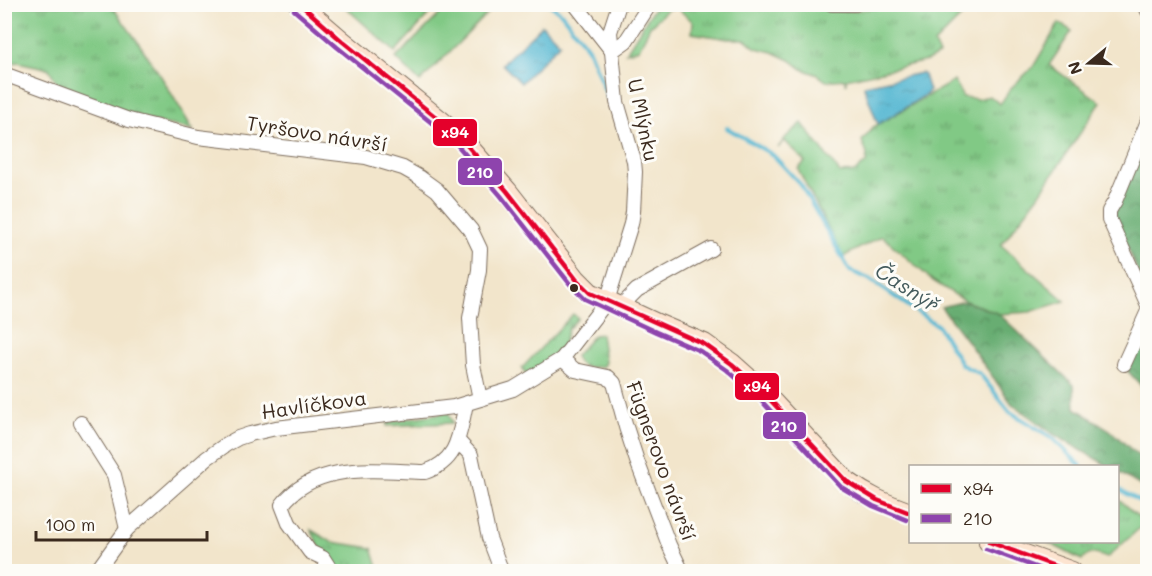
<svg xmlns="http://www.w3.org/2000/svg" width="1152" height="576" viewBox="0 0 1152 576" font-family="Mali,sans-serif">
  <style>
    .grass { fill: url(#grass-tufts); stroke: #5e7a52; stroke-width: 1.5 }
    .forest { fill: url(#forest-crowns); stroke: #526c48; stroke-width: 1.5 }
    .park { fill: url(#park-crowns); stroke: #5e7a52; stroke-width: 1.5 }
    .pitch { fill: #81c985; stroke: #5e7a52; stroke-width: 1.5 }
    .water { fill: url(#water-ripples); stroke: #487078; stroke-width: 1.5 }
    .lines { fill: none; stroke-linecap: round; stroke-linejoin: round }
    .stream { stroke: #54b7d2; stroke-width: 4 }
    .minor-casing { stroke: #7b6b5b; stroke-width: 16 }
    .secondary-casing { stroke: #7b6b5b; stroke-width: 22 }
    .minor { stroke: #fff; stroke-width: 14 }
    .secondary { stroke: #fde4d0; stroke-width: 20 }
    .bus-1-casing { stroke: #fdfcf7; stroke-width: 9 }
    .bus-2-casing { stroke: #fdfcf7; stroke-width: 9 }
    .bus-1 { stroke: #e4002b; stroke-width: 4.5 }
    .bus-2 { stroke: #8e44ad; stroke-width: 4.5 }
    .bus-dot { fill: #3b2a1e; stroke: #fdfcf7; stroke-width: 2 }
    .labels { text-anchor: middle; stroke-width: 6; stroke-linejoin: round; paint-order: stroke }
    .street-label { font-size: 20px; fill: #3b2a1e; stroke: #fdfcf7 }
    .water-label { font-size: 21px; font-style: italic; fill: #445b5d; stroke: #fdfcf7 }
    .line-badge { stroke: #fdfcf7; stroke-width: 2 }
    .badge-label { font-size: 16px; text-anchor: middle; font-weight: bold; fill: #fff }
  </style>
  <defs>
    <pattern id="grass-tufts" width="24" height="20" patternUnits="userSpaceOnUse" patternTransform="scale(1.5)"><rect width="24" height="20" fill="#81c985"/><path d="M3 7l-1-3M5 7V3M7 7l1-3M15 17l-1-3M17 17v-4M19 17l1-3" fill="none" stroke="#6ba36c"/></pattern>
    <pattern id="forest-crowns" width="20" height="18" patternUnits="userSpaceOnUse" patternTransform="scale(1.5)"><rect width="20" height="18" fill="#68ad72"/><path d="M2 6a3 3 0 1 1 6 0M12 15a3 3 0 1 1 6 0" fill="none" stroke="#578d5d"/></pattern>
    <pattern id="park-crowns" width="20" height="18" patternUnits="userSpaceOnUse" patternTransform="scale(1.5)"><rect width="20" height="18" fill="#81c985"/><path d="M2 6a3 3 0 1 1 6 0M12 15a3 3 0 1 1 6 0" fill="none" stroke="#6ba36c"/></pattern>
    <pattern id="water-ripples" width="26" height="14" patternUnits="userSpaceOnUse" patternTransform="scale(1.5)"><rect width="26" height="14" fill="#54b7d2"/><path d="M2 4q2-2 4 0t4 0M15 11q2-2 4 0t4 0" fill="none" stroke="#4795aa"/></pattern>
  </defs>
  <rect width="100%" height="100%" fill="#fdfcf7"/>
  <filter id="ink" filterUnits="userSpaceOnUse"><feTurbulence type="fractalNoise" baseFrequency=".0167" numOctaves="2"/><feDisplacementMap in="SourceGraphic" scale="12" xChannelSelector="R" yChannelSelector="G"/><feConvolveMatrix kernelMatrix="1 2 1 2 8 2 1 2 1" color-interpolation-filters="sRGB"/></filter>
  <filter id="wash" filterUnits="userSpaceOnUse"><feTurbulence type="fractalNoise" baseFrequency=".008" numOctaves="4" result="noise"/><feDisplacementMap in="SourceGraphic" scale="24" xChannelSelector="R" yChannelSelector="G"/><feGaussianBlur stdDeviation="1.35" result="paint"/><feColorMatrix in="noise" values="0 0 0 0 0 0 0 0 0 0 0 0 0 0 0 0 0 1.4 0 .05"/><feComposite in="paint" operator="in"/></filter>
  <g filter="url(#wash)">
    <rect width="100%" height="100%" fill="#f2e5cb"/>
    <g class="grass">
      <polygon points="795,4 826,10 850,11 902,5 973,5 934,44 939,55 927,61 846,79 846,84 845,79 826,81 818,75 802,69 790,60 773,52 756,48 745,39 728,39 692,33 693,22 677,8 668,9 650,26 639,49 626,52 656,5"/>
      <polygon points="4,5 111,5 138,42 162,78 193,130 147,120 61,90 49,69 18,62 7,65 4,63"/>
      <polygon points="1059,23 1072,31 1049,65 1101,102 1039,195 1001,245 1065,301 1030,312 999,314 965,301 933,281 882,236 843,257 798,169 805,162 784,140 778,148 786,137 802,123 840,173 854,172 866,163 867,154 862,141 873,127 954,81 963,97 977,99 990,96 1000,104 1012,87 1033,67"/>
      <polygon points="573,314 578,318 568,329 563,345 545,365 527,376 522,368"/>
      <path d="M601 334 605 362 603 366C591 368 579 370 575 356L594 335Z"/>
      <path d="M1118 499 1143 521V525L1107 558C1095 554 1091 550 1082 560L1047 542H1118Z"/>
      <polygon points="311,530 332,542 372,548 379,571 335,571 325,558"/>
    </g>
    <g class="forest">
      <polygon points="1147,131 1147,295 1114,214"/>
      <polygon points="965,301 999,314 1074,385 1075,408 1110,430 1134,452 1147,463 1147,490 1118,472 1118,466 1108,466 1055,435 1012,404 967,341 941,307"/>
      <polygon points="1147,323 1147,392 1125,368"/>
    </g>
    <polygon class="park" points="448,412 453,423 387,426 388,422"/>
    <g class="pitch">
      <polygon points="343,5 438,5 395,52"/>
      <polygon points="449,5 496,5 420,82 396,58"/>
    </g>
    <g class="water">
      <polygon points="542,25 560,43 521,83 502,64"/>
      <polygon points="921,73 924,75 929,91 927,94 879,124 877,122 864,87 865,85"/>
    </g>
    <g class="lines">
      <g class="stream">
        <polyline points="549,4 561,13 588,48 608,98"/>
        <polyline points="727,128 773,155 801,185 850,271 869,279 938,326 962,365 980,374 1010,412 1051,437 1081,466"/>
        <polyline points="1118,489 1148,506"/>
      </g>
    </g>
  </g>
  <g filter="url(#ink)">
    <g class="lines">
      <g class="minor-casing">
        <g id="minor">
          <polyline points="575,4 612,51"/>
          <polyline points="832,4 855,4"/>
          <polyline points="1145,4 1148,11"/>
          <polyline points="612,51 626,41 650,4"/>
          <polyline points="4,74 129,120 198,137 366,157 403,168 419,177 437,190 471,230 480,249 479,270 470,318 473,365 480,399"/>
          <polyline points="1148,121 1115,201 1109,211 1109,219 1148,305"/>
          <polyline points="620,307 637,290 711,249"/>
          <polyline points="562,359 575,370 608,377 614,383 626,427 637,461 669,545 682,572"/>
          <polyline points="1124,364 1148,311"/>
          <polyline points="81,423 114,475 127,529"/>
          <polyline points="458,441 471,455 489,538 502,572"/>
          <polyline points="96,572 127,529 207,458 227,444 238,438 250,434 276,428 454,407 513,389 562,359 607,301 631,224 633,212 635,172 634,161 617,102 610,32 619,4"/>
          <path d="M332 572 323 558 310 552 289 523 282 505C315 461 377 471 425 472 459 461 459 434 466 404"/>
        </g>
      </g>
      <g class="secondary-casing">
        <g id="secondary">
          <path d="M299 4 342 41 458 135 507 191 576 279 590 293 659 325 704 344 732 364 760 389 846 481C868 497 885 504 910 513"/>
          <polyline points="989,542 1072,572"/>
        </g>
      </g>
      <use href="#minor" class="minor"/>
      <use href="#secondary" class="secondary"/>
      <g class="bus-1-casing">
        <g id="bus-1">
          <polyline points="300,4 342,41 458,135 507,191 576,279 590,293 704,344 732,364 760,389 846,481 877,500 910,513"/>
          <polyline points="989,542 1071,572"/>
        </g>
      </g>
      <g class="bus-2-casing">
        <g id="bus-2">
          <polyline points="294,10 337,47 453,140 501,196 570,284 585,299 656,332 700,351 727,370 755,394 841,487 873,506 907,520"/>
          <polyline points="986,549 1049,572"/>
        </g>
      </g>
      <use href="#bus-1" class="bus-1"/>
      <use href="#bus-2" class="bus-2"/>
    </g>
  </g>
  <circle class="bus-dot" cx="574" cy="288" r="5"/>
  <g class="labels">
    <g class="street-label">
      <text transform="translate(643 120) rotate(78)" y="7">U Mlýnku</text>
      <text transform="translate(317 134) rotate(9)" y="7">Tyršovo návrší</text>
      <text transform="translate(314 405) rotate(-8)" y="7">Havlíčkova</text>
      <text transform="translate(661 461) rotate(70)" y="7">Fügnerovo návrší</text>
    </g>
    <g class="water-label">
      <text transform="translate(907 288) rotate(33)" y="7">Časnýř</text>
    </g>
  </g>
  <g class="line-badge">
    <rect x="432" y="118" width="46" height="29" rx="6" fill="#e4002b"/>
    <rect x="457" y="157" width="46" height="29" rx="6" fill="#8e44ad"/>
    <rect x="734" y="372" width="46" height="29" rx="6" fill="#e4002b"/>
    <rect x="762" y="411" width="45" height="29" rx="6" fill="#8e44ad"/>
  </g>
  <g class="badge-label">
    <text x="455" y="138">x94</text>
    <text x="480" y="178">210</text>
    <text x="757" y="392">x94</text>
    <text x="784" y="432">210</text>
  </g>
  <rect width="1152" height="576" fill="none" stroke="#fdfcf7" stroke-width="24"/>
  <rect x="909" y="465" width="210" height="78" fill="#fdfcf7" stroke="#afa8a0" stroke-width="1.5"/>
  <rect x="921" y="484" width="30" height="9" fill="#e4002b" stroke="#afa8a0" stroke-width="1.5"/>
  <text x="963" y="495" font-size="18" fill="#3b2a1e">x94</text>
  <rect x="921" y="514" width="30" height="9" fill="#8e44ad" stroke="#afa8a0" stroke-width="1.5"/>
  <text x="963" y="525" font-size="18" fill="#3b2a1e">210</text>
  <g transform="translate(1089 63) rotate(251)" stroke="#fdfcf7" stroke-width="4.5" paint-order="stroke">
  <path d="M0-4.5L10 22L0 15L-10 22Z" fill="#3b2a1e"/>
  <text y="-9" font-size="16" font-weight="bold" text-anchor="middle" fill="#3b2a1e">N</text>
  </g>
  <path d="M36 531v9h171v-9" fill="none" stroke="#3b2a1e" stroke-width="3"/>
  <text x="45" y="531" font-size="18" fill="#3b2a1e" stroke="#fdfcf7" stroke-width="4.5" paint-order="stroke">100 m</text>
</svg>
